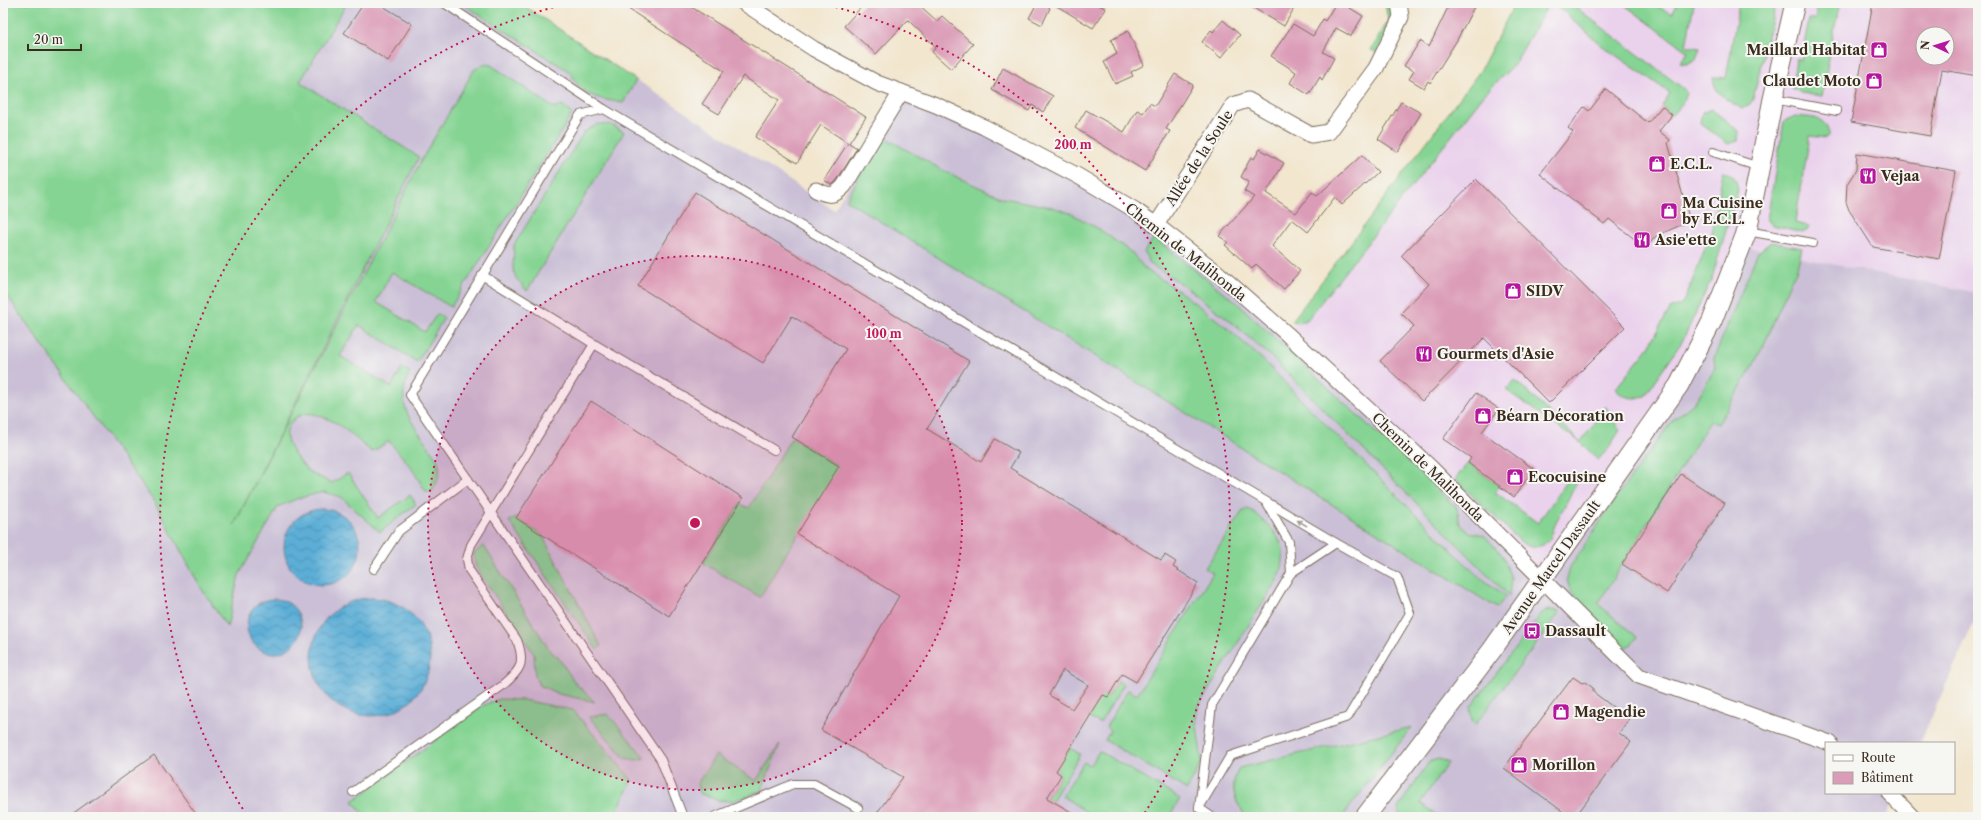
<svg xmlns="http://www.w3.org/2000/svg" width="1981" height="820" viewBox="0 0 1981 820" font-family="'Libre Caslon Text',serif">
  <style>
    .built { fill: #ead1ec; fill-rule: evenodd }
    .industrial { fill: #cabfd6 }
    .grass { fill: #85d493; stroke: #607f58 }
    .water { fill: url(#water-waves); stroke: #4c6c7a }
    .building { fill: #db9cb7; fill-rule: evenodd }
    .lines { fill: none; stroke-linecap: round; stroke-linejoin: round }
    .service-casing { stroke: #7b6c5c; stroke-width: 10 }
    .minor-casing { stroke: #7b6c5c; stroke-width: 17 }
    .tertiary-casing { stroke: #7b6c5c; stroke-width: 21 }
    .service { stroke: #fff; stroke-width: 8 }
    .minor { stroke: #fff; stroke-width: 15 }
    .tertiary { stroke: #fff; stroke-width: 19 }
    .oneway { fill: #a79f9a }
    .ring { fill: none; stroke: #c2185b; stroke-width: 2; stroke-dasharray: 2 4 }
    .labels { text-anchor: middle; stroke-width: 4; stroke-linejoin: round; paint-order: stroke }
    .poi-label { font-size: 14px; font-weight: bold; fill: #3b2a1e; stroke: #f6f6f2; text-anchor: start }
    .street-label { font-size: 14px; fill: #3b2a1e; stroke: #f6f6f2 }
    .centre { fill: #c2185b; stroke: #f6f6f2; stroke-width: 2 }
    .ring-label { font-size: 12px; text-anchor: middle; font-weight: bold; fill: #c2185b; stroke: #f6f6f2; stroke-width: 4; stroke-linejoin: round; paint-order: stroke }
  </style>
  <defs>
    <pattern id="water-waves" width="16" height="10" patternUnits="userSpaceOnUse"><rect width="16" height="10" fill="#5caed7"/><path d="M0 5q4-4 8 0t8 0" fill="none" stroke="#4d8eae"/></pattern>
  </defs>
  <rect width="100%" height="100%" fill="#f6f6f2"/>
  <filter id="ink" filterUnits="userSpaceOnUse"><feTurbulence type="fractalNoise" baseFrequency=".025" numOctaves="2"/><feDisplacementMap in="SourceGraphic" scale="8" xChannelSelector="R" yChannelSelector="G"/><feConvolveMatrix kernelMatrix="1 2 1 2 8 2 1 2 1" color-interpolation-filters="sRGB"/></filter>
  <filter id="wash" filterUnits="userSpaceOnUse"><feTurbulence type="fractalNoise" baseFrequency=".012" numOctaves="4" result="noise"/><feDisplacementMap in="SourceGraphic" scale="16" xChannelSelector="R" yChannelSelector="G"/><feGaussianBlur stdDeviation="0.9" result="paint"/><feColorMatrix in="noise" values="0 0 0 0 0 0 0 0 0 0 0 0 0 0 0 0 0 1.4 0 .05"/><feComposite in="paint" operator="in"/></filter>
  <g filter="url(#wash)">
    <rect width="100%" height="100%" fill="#f2e6ce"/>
    <path class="built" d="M1532 3H1978V293L1741 246 1712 321 1543 579 1287 334 1460 111ZM1923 34H1947V58H1923Z"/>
    <polygon class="industrial" points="3,3 520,3 834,210 906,94 1078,176 1219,274 1543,579 1679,385 1741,246 1978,293 1978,613 1920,743 1826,743 1826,793 1897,793 1886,817 3,817"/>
    <g class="grass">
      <path d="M3 3H347L300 82 419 157 234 525 422 159 474 70 483 64 491 65 554 108 562 105 572 114 451 307 392 272 376 302 425 332 437 314 444 318 417 362 359 325 340 356 391 387 402 368 410 372C394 405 411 420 429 447 433 453 438 459 439 466 441 475 436 484 432 492H426L411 467 389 441 372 452C355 438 336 418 313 414 297 411 282 426 288 442 291 452 300 462 307 470 313 475 324 479 332 483L348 473 378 518 410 495 416 504 380 532 341 497 323 492 296 499 278 507 239 575 227 627 201 588 155 503 3 290Z"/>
      <path d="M461 3H520L636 80 623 103C597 98 583 98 570 72Z"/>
      <polygon points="1385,3 1394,3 1394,15 1377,53 1371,50 1388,21"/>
      <polygon points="1515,3 1549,3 1514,65 1483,96 1307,320 1299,323 1292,321 1480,71"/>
      <path d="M1558 3H1570L1684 89C1690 98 1679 107 1672 115L1662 106 1670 93 1601 45 1557 6Z"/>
      <polygon points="1622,3 1651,3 1672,14 1678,3 1694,3 1686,46 1700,48 1696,59 1687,64 1680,63 1688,52"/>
      <path d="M1739 3H1776L1753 99 1750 104 1742 109C1727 99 1715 96 1713 77L1726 78Z"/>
      <polygon points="1816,3 1841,3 1838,11 1822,96 1801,93 1792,88 1796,58 1801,60 1809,19 1815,19 1818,4"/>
      <polygon points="1711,109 1739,131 1738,141 1728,144 1700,123 1702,113"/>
      <path d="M1795 116C1811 118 1825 115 1829 134L1826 138 1810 136 1795 223 1809 226 1807 231 1803 232 1772 225 1767 219 1784 121Z"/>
      <polygon points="598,124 612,125 624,132 527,291 516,278 513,269 514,245 584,132"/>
      <polygon points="882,136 944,171 1003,198 1052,207 1070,213 1099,229 1132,253 1145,269 1179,291 1225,326 1264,361 1312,411 1477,575 1506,596 1497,608 846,200"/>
      <path d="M1723 172C1734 173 1736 179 1738 190L1712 278 1683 340 1645 396C1633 400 1624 398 1615 389L1647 350 1670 309 1681 304 1686 297 1711 233Z"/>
      <polygon points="1154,238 1236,302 1457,508 1460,524 1469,532 1484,535 1503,556 1511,578 1509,596 1269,355 1228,319 1182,284 1150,264 1144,252"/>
      <polygon points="1771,242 1802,248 1796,272 1791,280 1767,338 1752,368 1718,424 1710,421 1598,604 1637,637 1632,644 1626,647 1619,645 1570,590 1567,579 1570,567 1620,492 1673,420 1694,403 1704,388 1715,368 1714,358 1758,252"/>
      <polygon points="1515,380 1580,442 1593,426 1605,406 1620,430 1609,448 1598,460 1580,442 1506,390"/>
      <polygon points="792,437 839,467 760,597 703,563 740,504 749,508"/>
      <polygon points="1468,463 1499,486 1495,492 1538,523 1573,473 1580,477 1556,522 1550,539 1543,545 1536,547 1530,547 1522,543 1455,479"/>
      <path d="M1248 509C1255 512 1260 517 1265 522 1283 539 1287 551 1280 575L1198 707 1196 718 1202 762 1187 790 1105 740 1110 731 1106 727 1128 690 1137 695 1213 573 1205 568 1242 512Z"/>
      <polygon points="516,518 542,535 601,646 597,650 509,521"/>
      <polygon points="484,546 552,654 557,656 576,684 595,702 559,694 539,685 535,676 534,654 477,569 474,561 474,553"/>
      <polygon points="1551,610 1560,612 1475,725 1472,721 1470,708 1541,614 1545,611"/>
      <polygon points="1118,681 1124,684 1100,723 1089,718 1096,690 1108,697"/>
      <polygon points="499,699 523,700 573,710 632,780 614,817 365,817 353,801 482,706"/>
      <polygon points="608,714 645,758 636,760 625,758 589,717"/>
      <path d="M1412 727 1342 817H1247C1234 803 1229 785 1239 768Z"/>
      <polygon points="780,744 762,789 749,796 732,801 717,800 699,793 697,784 716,755 756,781"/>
      <polygon points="1070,748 1080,754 1052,801 1047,798 1061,775 1051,768 1063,749 1068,752"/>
      <polygon points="1099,751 1180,799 1169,817 1094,817 1062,796 1084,762 1091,765"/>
      <polygon points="1439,759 1448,763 1420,803 1439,817 1400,816 1398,808 1429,762"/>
    </g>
    <g class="water">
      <circle cx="322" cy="547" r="38"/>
      <circle cx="371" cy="657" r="59"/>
      <circle cx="274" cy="626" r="27"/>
    </g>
    <g id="blocks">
      <g class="building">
        <polygon points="364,3 378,3 412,24 388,61 344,33"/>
        <polygon points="619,3 685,3 866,117 849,143 857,148 837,180 832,185 824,180 848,143 821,125 797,163 755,137 779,100 743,76 719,114 702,104 724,71"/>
        <polygon points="865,3 917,3 937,21 942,16 973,44 951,69 932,52 936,47 908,20 876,54 844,26"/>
        <polygon points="1037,3 1043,3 1050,8 1042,25 1029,18"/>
        <polygon points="1052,3 1096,3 1106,9 1093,28"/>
        <polygon points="1245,3 1297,3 1284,26"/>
        <polygon points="1336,3 1342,3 1363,16 1351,36 1336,28 1323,52 1334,58 1322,80 1320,77 1309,95 1290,83 1296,72 1271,56 1293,24 1313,36 1323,19 1325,21"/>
        <polygon points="1450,3 1476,3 1457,40 1430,83 1428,81 1424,88 1409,79 1414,71 1404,66 1420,41 1429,47"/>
        <path d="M1873 3H1946L1978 9V76L1942 70 1930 136 1851 122ZM1923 34H1947V58H1923Z"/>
        <polygon points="1223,20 1240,35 1221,58 1202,42 1211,30 1213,32"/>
        <polygon points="1128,31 1144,65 1131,72 1133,76 1115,84 1104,62 1117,54 1111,40"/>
        <polygon points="1003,68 1053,96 1043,112 1032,105 1029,111 992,90"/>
        <polygon points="1175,74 1193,85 1166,129 1170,131 1145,171 1075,128 1086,110 1124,132 1137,110 1143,113 1150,103 1155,106"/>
        <polygon points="1606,89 1648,123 1662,106 1672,115 1659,131 1670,140 1668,143 1690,221 1656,236 1646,248 1609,219 1604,224 1540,174 1573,132 1568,128 1584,107 1589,111"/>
        <polygon points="1401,102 1421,113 1398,152 1378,139"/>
        <polygon points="1260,149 1284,163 1266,193 1296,213 1312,192 1317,196 1362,155 1378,172 1342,205 1335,197 1308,232 1292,219 1272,246 1300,271 1284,289 1256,264 1252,269 1225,245 1228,242 1219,236 1254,197 1244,191 1249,182 1241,177 1251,157 1254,159"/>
        <polygon points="1857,153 1956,171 1939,259 1873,247 1849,210 1846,202 1847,184 1856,170"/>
        <polygon points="1476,179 1625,327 1549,403 1484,338 1422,401 1380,361 1414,326 1401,313 1429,284 1401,256"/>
        <path d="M695 192 969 361 927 429 981 462 995 439 1019 453 1010 468 1161 560 1165 555 1176 562 1173 567 1198 583 1136 682 1122 674 1108 697 1103 695 1056 771 1061 775 1047 798 1080 817H874L903 777 821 730 899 596 797 534 839 466 792 437 846 349 792 316 763 363 638 286ZM1063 670 1088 685 1072 709 1049 695Z"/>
        <polygon points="1476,393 1499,409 1482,432 1534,469 1514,497 1468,463 1471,458 1443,439"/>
        <polygon points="591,401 743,498 669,616 516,518"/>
        <polygon points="1681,474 1725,503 1667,593 1622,564"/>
        <polygon points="1573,677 1582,683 1585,682 1593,688 1593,692 1629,719 1619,733 1631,742 1575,817 1570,817 1504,768"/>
        <polygon points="154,755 198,817 68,817"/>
      </g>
    </g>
  </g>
  <g filter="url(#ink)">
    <use href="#blocks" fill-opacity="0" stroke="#7b6c5c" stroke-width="1"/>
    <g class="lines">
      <g class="service-casing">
        <g id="service">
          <polyline points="444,3 604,109"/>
          <polyline points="1773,99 1837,111"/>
          <polyline points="1713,152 1759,167"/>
          <polyline points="1747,231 1813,243"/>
          <polyline points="482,275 594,344 774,450"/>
          <polyline points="1266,502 1289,542 1291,573"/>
          <polygon points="1336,543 1397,577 1410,613 1348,717 1230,756 1199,808 1212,705 1291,573"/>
          <polyline points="374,569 399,531 468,479"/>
          <path d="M353 792 502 686C520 671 526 664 517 640L469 570 467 559 471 545 594 344"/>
          <polyline points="1199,808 1212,817"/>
          <polyline points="683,817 661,760 410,395 580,115 604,109 1336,543"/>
          <polyline points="714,817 793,784 814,784 858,808"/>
        </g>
      </g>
      <g class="minor-casing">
        <g id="minor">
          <polyline points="744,3 814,49 877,83 936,105 984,127 1078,176 1135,210 1156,225 1219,274 1287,334 1431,468 1639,676 1830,743"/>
          <path d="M816 190C829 196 834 197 844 186L901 92"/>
          <polyline points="1156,225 1233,105 1248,100 1311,135 1329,132 1376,68 1401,17 1399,3"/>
          <polyline points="1889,793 1912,817"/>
        </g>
      </g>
      <g class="tertiary-casing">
        <polyline id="tertiary" points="1365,817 1492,650 1679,385 1712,321 1747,231 1773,99 1795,3"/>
      </g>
      <use href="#service" class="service"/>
      <use href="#minor" class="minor"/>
      <use href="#tertiary" class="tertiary"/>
    </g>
    <defs><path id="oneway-solid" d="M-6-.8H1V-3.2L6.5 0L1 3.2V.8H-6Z"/></defs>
    <use class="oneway" href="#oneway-solid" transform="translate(1302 523) rotate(-150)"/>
  </g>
  <circle cx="695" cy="523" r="267" fill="#c2185b" fill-opacity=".12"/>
  <g class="ring">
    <circle cx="695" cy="523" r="267"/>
    <path d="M246 814A535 535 0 0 1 566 4M824 4A535 535 0 0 1 1144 814"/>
  </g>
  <defs>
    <g id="shop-square" transform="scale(0.9)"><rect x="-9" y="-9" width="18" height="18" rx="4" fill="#b5179e" stroke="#f6f6f2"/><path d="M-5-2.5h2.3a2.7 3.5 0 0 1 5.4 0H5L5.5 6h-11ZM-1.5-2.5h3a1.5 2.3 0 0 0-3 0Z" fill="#fff"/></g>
    <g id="restaurant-square" transform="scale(0.9)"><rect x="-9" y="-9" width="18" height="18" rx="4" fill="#b5179e" stroke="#f6f6f2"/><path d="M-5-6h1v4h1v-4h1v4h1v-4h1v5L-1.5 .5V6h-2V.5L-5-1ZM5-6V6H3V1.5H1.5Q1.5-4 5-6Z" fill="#fff"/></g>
    <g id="bus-square" transform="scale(0.9)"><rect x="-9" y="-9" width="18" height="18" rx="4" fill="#b5179e" stroke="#f6f6f2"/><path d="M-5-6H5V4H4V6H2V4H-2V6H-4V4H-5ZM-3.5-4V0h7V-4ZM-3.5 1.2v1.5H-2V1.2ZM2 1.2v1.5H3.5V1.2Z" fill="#fff"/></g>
  </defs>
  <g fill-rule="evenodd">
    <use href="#shop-square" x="1879" y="50"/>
    <use href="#shop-square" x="1874" y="81"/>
    <use href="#shop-square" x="1657" y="164"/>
    <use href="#restaurant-square" x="1868" y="176"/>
    <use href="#shop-square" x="1669" y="211"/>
    <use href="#restaurant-square" x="1642" y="240"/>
    <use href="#shop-square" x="1513" y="291"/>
    <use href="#restaurant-square" x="1424" y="354"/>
    <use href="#shop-square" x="1483" y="416"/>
    <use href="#shop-square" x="1515" y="477"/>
    <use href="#bus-square" x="1532" y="631"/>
    <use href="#shop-square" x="1561" y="712"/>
    <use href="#shop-square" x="1519" y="765"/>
  </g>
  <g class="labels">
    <g class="poi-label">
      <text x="1866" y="55" text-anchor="end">Maillard Habitat</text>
      <text x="1861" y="86" text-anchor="end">Claudet Moto</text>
      <text x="1670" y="169">E.C.L.</text>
      <text x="1881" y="181">Vejaa</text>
      <text x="1682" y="208">Ma Cuisine<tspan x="1682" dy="16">by E.C.L.</tspan></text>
      <text x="1655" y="245">Asie'ette</text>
      <text x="1526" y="296">SIDV</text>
      <text x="1437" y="359">Gourmets d'Asie</text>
      <text x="1496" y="421">Béarn Décoration</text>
      <text x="1528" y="482">Ecocuisine</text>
      <text x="1545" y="636">Dassault</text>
      <text x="1574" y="717">Magendie</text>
      <text x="1532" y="770">Morillon</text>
    </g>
    <g class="street-label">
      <text transform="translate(1199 158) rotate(-57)" y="5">Allée de la Soule</text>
      <text transform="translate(1186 252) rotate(38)" y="5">Chemin de Malihonda</text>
      <text transform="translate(1428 467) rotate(44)" y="5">Chemin de Malihonda</text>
      <text transform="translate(1551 567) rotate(-55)" y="5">Avenue Marcel Dassault</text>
    </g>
  </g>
  <circle cx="695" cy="523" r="6" class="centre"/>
  <g class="ring-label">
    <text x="1073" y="149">200 m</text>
    <text x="884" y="338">100 m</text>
  </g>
  <rect width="1981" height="820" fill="none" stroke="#f6f6f2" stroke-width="16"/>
  <rect x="1825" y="742" width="130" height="52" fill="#f6f6f2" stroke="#aba49d"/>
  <rect x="1833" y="755" width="20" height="6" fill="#ffffff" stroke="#aba49d"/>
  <text x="1861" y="762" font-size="12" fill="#3b2a1e">Route</text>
  <rect x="1833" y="772" width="20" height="12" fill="#db9cb7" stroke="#aba49d"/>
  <text x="1861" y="782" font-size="12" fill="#3b2a1e">Bâtiment</text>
  <g transform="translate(1935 46) rotate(274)"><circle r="19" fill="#f6f6f2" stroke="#aba49d"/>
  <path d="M0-3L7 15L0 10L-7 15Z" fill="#b5179e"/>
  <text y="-6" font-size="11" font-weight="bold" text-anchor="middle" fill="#3b2a1e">N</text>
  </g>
  <path d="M28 44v6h53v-6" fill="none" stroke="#3b2a1e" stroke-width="2"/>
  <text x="34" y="44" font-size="12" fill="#3b2a1e" stroke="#f6f6f2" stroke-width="3" paint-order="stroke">20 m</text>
</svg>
